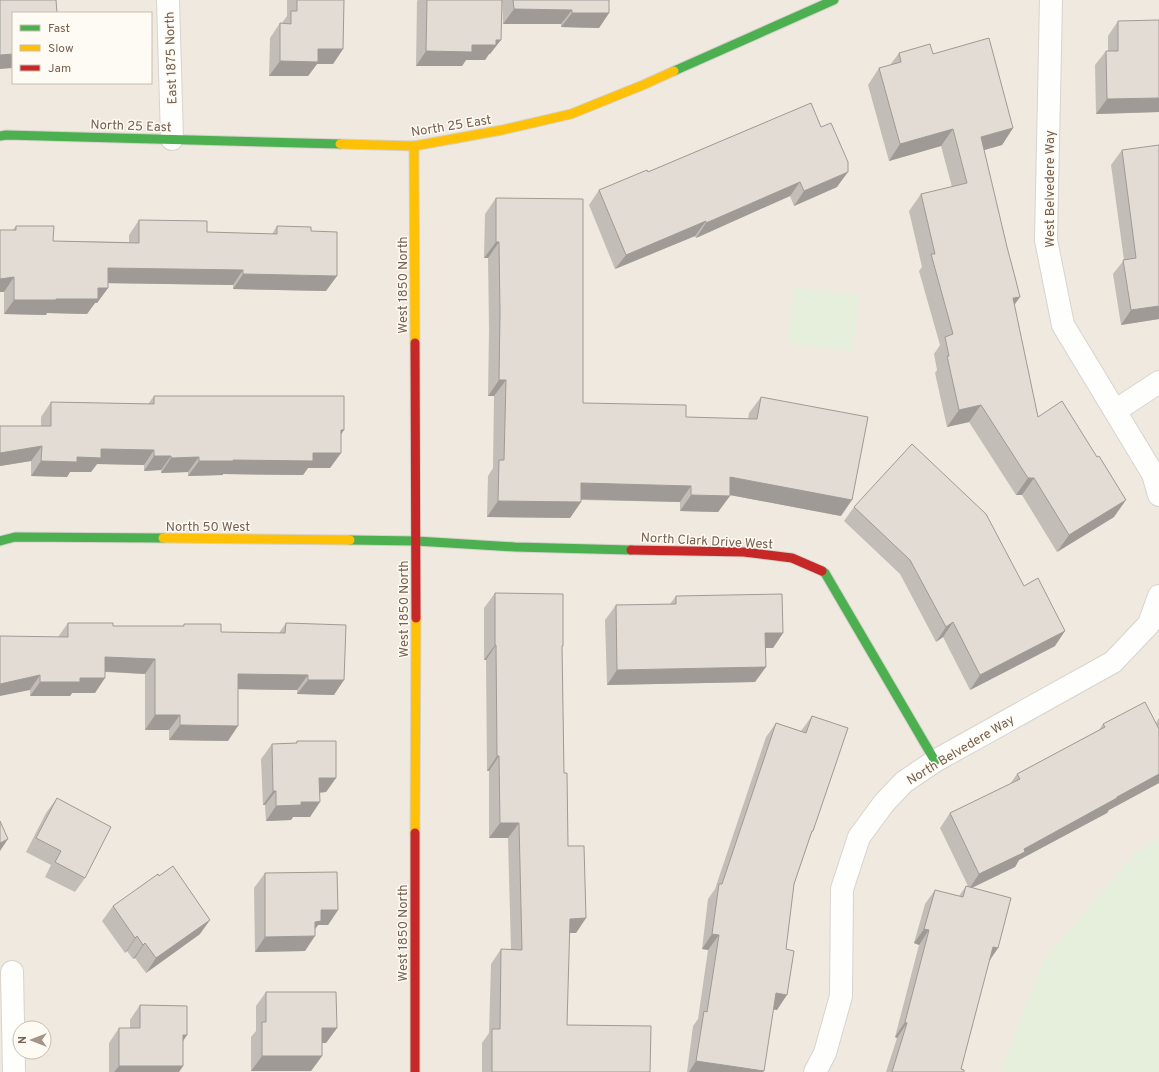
<svg xmlns="http://www.w3.org/2000/svg" width="1159" height="1072" viewBox="0 0 1159 1072" font-family="Overpass,sans-serif">
  <style>
    .residential { fill: #f0e9df; fill-rule: evenodd }
    .green { fill: #e5efdc }
    .lines { fill: none; stroke-linecap: round; stroke-linejoin: round }
    .street-casing { stroke: #d8d3ce; stroke-width: 24 }
    .fast-casing { stroke: #d6d2cb; stroke-width: 11 }
    .slow-casing { stroke: #d6d2cb; stroke-width: 11 }
    .jam-casing { stroke: #d6d2cb; stroke-width: 11 }
    .street { stroke: #fefefd; stroke-width: 22 }
    .fast { stroke: #4caf50; stroke-width: 9 }
    .slow { stroke: #ffc107; stroke-width: 9 }
    .jam { stroke: #c62828; stroke-width: 9 }
    .wall { fill: #c3bdb7 }
    .shaded-wall { fill: #9f9a95 }
    .building { fill: #e3dcd5; stroke: #9f9a95 }
    .labels { text-anchor: middle; stroke-width: 3; stroke-linejoin: round; paint-order: stroke }
    .street-label { font-size: 13px; fill: #776150; stroke: #fefbf4 }
  </style>
  <rect width="100%" height="100%" fill="#f8f6f0"/>
  <path class="residential" d="M0 0H1159V1072H0ZM13 13H151V83H13ZM20 1028H44V1052H20Z"/>
  <g class="green">
    <polygon points="794,287 859,295 853,351 787,343"/>
    <polygon points="1159,839 1159,1072 1001,1072 1042,962 1134,855"/>
  </g>
  <g class="lines">
    <g class="street-casing">
      <g id="street">
        <polyline points="168,0 172,139"/>
        <polyline points="1051,0 1046,240 1063,325 1115,411 1153,474 1159,495"/>
        <polyline points="1115,411 1159,382"/>
        <polyline points="12,972 14,1072"/>
        <polyline points="815,1072 825,1053 841,996 842,889 859,837 884,803 904,782 935,761 1113,662 1149,624 1159,596"/>
      </g>
    </g>
    <g class="fast-casing">
      <g id="fast">
        <polyline points="674,71 834,0"/>
        <polyline points="0,136 6,135 340,144"/>
        <polyline points="350,540 416,541 515,547 631,550"/>
        <polyline points="0,541 15,537 163,538"/>
        <polyline points="822,571 825,573 935,761"/>
      </g>
    </g>
    <g class="slow-casing">
      <g id="slow">
        <polyline points="340,144 414,146 502,130 571,114 643,85 674,71"/>
        <polyline points="414,146 415,343"/>
        <polyline points="163,538 350,540"/>
        <polyline points="415,833 416,618"/>
      </g>
    </g>
    <g class="jam-casing">
      <g id="jam">
        <polyline points="415,343 416,618"/>
        <polyline points="631,550 744,552 792,558 822,571"/>
        <polyline points="415,1072 415,833"/>
      </g>
    </g>
    <use href="#street" class="street"/>
    <use href="#fast" class="fast"/>
    <use href="#slow" class="slow"/>
    <use href="#jam" class="jam"/>
  </g>
  <g class="wall">
    <polygon points="287,0 344,0 343,49 333,64 317,64 308,76 269,76 270,38 280,23 282,23 287,16"/>
    <polygon points="418,0 502,0 490,54 489,54 485,60 466,60 462,66 416,66 417,1"/>
    <polygon points="502,0 609,0 609,13 599,28 561,27 561,24 503,24"/>
    <polygon points="1118,21 1159,112 1096,114 1095,65 1106,51 1108,51 1108,36"/>
    <polygon points="899,53 933,54 1013,128 1002,145 984,150 1014,304 1038,417 1114,517 1057,552 1022,495 1016,495 969,422 947,427 935,373 937,370 934,354 940,345 919,271 922,267 909,211 921,194 952,187 941,146 889,161 868,85 879,68 890,65"/>
    <polygon points="811,103 837,187 794,206 790,196 696,238 695,236 615,269 589,205 599,190 648,172"/>
    <polygon points="1122,150 1159,319 1121,325 1113,274 1124,260 1111,165"/>
    <polygon points="496,198 583,403 686,417 748,419 749,413 761,397 841,516 730,495 718,512 680,511 680,502 581,500 581,502 570,518 487,517 488,476 493,468 494,396 488,396 489,329 488,258 484,258 485,214"/>
    <polygon points="139,220 207,232 272,234 277,226 311,231 326,291 233,289 233,285 108,283 108,288 97,303 95,303 87,314 47,313 46,315 4,314 4,292 0,292 0,230 13,230 16,226 53,241 129,242 129,235"/>
    <polygon points="154,396 341,435 341,453 330,468 308,468 303,475 223,474 223,475 188,476 188,472 161,473 161,470 144,471 144,465 97,464 91,472 70,472 67,477 31,476 31,461 0,466 0,426 41,426 41,417 51,402 148,404"/>
    <polygon points="854,507 1055,646 970,690 943,637 936,642 900,574 844,521"/>
    <polygon points="495,593 563,646 562,647 564,773 568,846 586,918 576,933 569,933 567,1025 650,1072 482,1072 482,1043 489,1033 491,964 501,949 511,950 508,838 489,838 489,771 487,771 486,660 484,660 484,608"/>
    <polygon points="676,596 783,633 773,648 765,648 755,682 607,685 605,620 616,605 670,604"/>
    <polygon points="68,623 113,626 183,626 184,624 221,632 279,633 286,623 334,695 297,694 297,690 238,689 228,741 169,740 169,730 145,730 145,674 105,672 95,693 72,693 70,696 30,696 30,690 58,637"/>
    <polygon points="812,716 813,831 811,834 794,884 777,1010 773,1009 763,1072 687,1072 693,1026 698,1019 708,950 702,949 708,899 715,889 766,737 776,723 801,731"/>
    <polygon points="1159,718 1159,783 1109,810 1107,813 1019,860 1015,867 972,888 998,948 989,960 961,1069 964,1072 886,1072 897,1038 895,1037 919,945 914,943 925,904 935,890 959,896 966,886 968,886 940,828 950,813 1010,784 1017,774 1099,730 1103,724 1156,723"/>
    <polygon points="297,741 336,778 326,792 320,793 310,817 293,817 291,820 266,821 265,805 263,805 261,759 272,744 296,743"/>
    <polygon points="57,798 85,878 75,892 45,877 51,865 26,852 46,813"/>
    <polygon points="265,873 338,910 328,925 318,925 315,929 305,951 255,952 254,888"/>
    <polygon points="113,906 200,934 146,973 135,958 133,959 127,951 125,953 102,921"/>
    <polygon points="266,992 337,1028 326,1043 322,1043 322,1056 311,1071 251,1071 251,1037 256,1031 256,1006"/>
    <polygon points="140,1005 187,1035 183,1041 183,1066 179,1072 109,1072 109,1043 119,1028 130,1028 130,1020"/>
  </g>
  <g class="shaded-wall">
    <polygon points="514,9 572,10 561,24 503,24"/>
    <polygon points="572,13 609,13 599,28 561,27"/>
    <polygon points="496,40 501,40 490,54 489,54 485,60 466,60 462,66 416,66 426,51 472,45"/>
    <polygon points="318,49 343,49 333,64 317,64 308,76 269,76 280,61"/>
    <polygon points="13,54 13,68 0,69 0,55"/>
    <polygon points="1159,98 1159,112 1096,114 1107,99"/>
    <polygon points="1013,128 1002,145 970,154 981,137"/>
    <polygon points="953,129 941,146 889,161 900,144"/>
    <polygon points="848,172 837,187 794,206 804,191"/>
    <polygon points="800,182 790,196 696,238 706,223"/>
    <polygon points="706,221 695,236 615,269 626,255"/>
    <polygon points="496,242 499,242 488,258 484,258"/>
    <polygon points="108,268 243,270 233,285 98,283"/>
    <polygon points="243,274 337,276 326,291 233,289"/>
    <polygon points="14,277 4,292 0,292 0,279"/>
    <polygon points="98,288 108,288 97,303 95,303 87,314 47,313 46,315 4,314 14,300"/>
    <polygon points="1020,297 1008,314 1013,298"/>
    <polygon points="1159,306 1159,319 1121,325 1131,310"/>
    <polygon points="499,380 506,380 494,396 488,396"/>
    <polygon points="981,405 969,422 947,427 959,410"/>
    <polygon points="341,430 344,430 334,445"/>
    <polygon points="42,446 31,461 0,466 0,453"/>
    <polygon points="101,449 154,450 144,465 97,464 91,472 70,472 67,477 31,476 41,461 77,457"/>
    <polygon points="313,453 341,453 330,468 308,468 303,475 223,474 223,475 188,476 199,461"/>
    <polygon points="154,456 171,456 161,470 144,471"/>
    <polygon points="199,457 188,472 161,473 171,458"/>
    <polygon points="730,477 852,500 841,516 719,493"/>
    <polygon points="1028,478 1034,478 1022,495 1016,495"/>
    <polygon points="581,483 691,486 680,502 570,499"/>
    <polygon points="691,495 730,496 718,512 680,511"/>
    <polygon points="1126,500 1114,517 1057,552 1069,535"/>
    <polygon points="498,501 581,502 570,518 487,517"/>
    <polygon points="953,622 943,637 936,642 946,627"/>
    <polygon points="1065,631 1055,646 970,690 980,675"/>
    <polygon points="765,633 783,633 773,648 755,648"/>
    <polygon points="495,645 496,645 486,660 484,660"/>
    <polygon points="105,657 155,659 145,674 95,671"/>
    <polygon points="766,667 755,682 607,685 617,670"/>
    <polygon points="238,674 308,675 297,690 228,689"/>
    <polygon points="40,675 30,690 0,696 0,684"/>
    <polygon points="80,678 105,678 95,693 72,693 70,696 30,696 40,682"/>
    <polygon points="308,680 344,680 334,695 297,694"/>
    <polygon points="155,715 180,715 169,730 145,730"/>
    <polygon points="180,725 238,726 228,741 169,740"/>
    <polygon points="497,756 499,756 489,771 487,771"/>
    <polygon points="1159,774 1159,783 1109,810 1107,813 1019,860 1015,867 969,889 979,874 1117,797"/>
    <polygon points="319,778 336,778 326,792 309,793"/>
    <polygon points="273,791 276,791 265,805 263,805"/>
    <polygon points="301,802 320,802 310,817 293,817 291,820 266,821 276,806"/>
    <polygon points="500,823 519,823 508,838 489,838"/>
    <polygon points="8,839 0,851 0,843"/>
    <polygon points="321,910 338,910 328,925 318,925 310,936 305,936"/>
    <polygon points="586,918 576,933 559,933 570,919"/>
    <polygon points="210,920 200,934 146,973 156,958"/>
    <polygon points="924,929 929,930 919,945 914,943"/>
    <polygon points="712,934 719,935 708,950 702,949"/>
    <polygon points="137,936 127,951 125,953 135,938"/>
    <polygon points="315,936 305,951 255,952 265,937"/>
    <polygon points="145,943 135,958 133,959 143,945"/>
    <polygon points="993,947 998,948 988,963"/>
    <polygon points="776,993 787,995 777,1010 765,1008"/>
    <polygon points="905,1022 907,1023 897,1038 895,1037"/>
    <polygon points="322,1028 337,1028 326,1043 311,1043"/>
    <polygon points="183,1035 187,1035 177,1050"/>
    <polygon points="262,1056 322,1056 311,1071 251,1071"/>
    <polygon points="696,1061 764,1071 763,1072 689,1072"/>
    <polygon points="119,1066 183,1066 179,1072 114,1072"/>
  </g>
  <g class="building">
    <polygon points="0,0 56,0 57,13 13,13 13,54 0,55"/>
    <polygon points="297,0 344,0 343,49 318,49 318,62 280,61 280,23 291,24 291,11 297,11"/>
    <polygon points="427,0 502,0 501,40 496,40 496,45 472,45 472,52 426,51"/>
    <polygon points="513,0 609,0 609,13 572,13 572,10 514,9"/>
    <polygon points="1159,20 1159,98 1107,99 1106,51 1118,51 1118,21"/>
    <polygon points="989,38 1013,128 981,137 1007,247 1015,277 1020,297 1013,298 1038,417 1062,401 1097,457 1099,456 1126,500 1069,535 1034,478 1028,478 981,405 959,410 947,356 949,356 945,337 953,334 931,254 935,254 921,194 967,183 953,129 900,144 879,68 901,62 899,53 930,44 933,54"/>
    <polygon points="811,103 821,127 831,123 848,162 848,172 804,191 800,182 706,223 706,221 626,255 599,190 647,170 648,172"/>
    <polygon points="1159,145 1159,306 1131,310 1123,260 1136,258 1122,150"/>
    <polygon points="496,198 583,199 583,403 686,405 686,417 757,419 761,397 868,417 852,500 730,477 730,496 691,495 691,486 581,483 581,502 498,501 499,460 504,460 506,380 499,380 500,313 499,242 496,242"/>
    <polygon points="139,220 207,221 207,232 277,234 277,226 311,227 311,231 337,232 337,276 243,274 243,270 108,268 108,288 98,288 98,299 56,299 56,300 14,300 14,277 0,279 0,230 16,230 16,226 54,226 53,241 139,243"/>
    <polygon points="154,396 344,396 344,430 341,430 341,453 313,453 313,461 233,460 233,461 199,461 199,457 171,458 171,456 154,456 154,450 101,449 101,458 77,457 77,462 41,461 42,446 0,453 0,426 51,426 51,402 154,404"/>
    <polygon points="912,444 986,514 1024,586 1038,578 1065,631 980,675 953,622 946,627 910,560 854,507"/>
    <polygon points="495,593 563,594 563,646 562,646 564,773 567,773 568,846 584,846 586,918 570,919 567,1025 651,1026 650,1072 492,1072 492,1029 500,1029 501,949 522,950 519,823 500,823 499,756 497,756 496,645 495,645"/>
    <polygon points="782,594 783,633 765,633 766,667 617,670 616,605 676,604 676,596"/>
    <polygon points="68,623 113,623 113,626 184,626 184,624 221,624 221,632 285,633 286,623 346,625 344,680 308,680 308,675 238,674 238,726 180,725 180,715 155,715 155,659 105,657 105,678 80,678 80,682 40,682 40,675 0,684 0,636 68,637"/>
    <polygon points="1145,702 1159,729 1159,774 1117,797 1117,798 1024,849 1025,852 979,874 950,813 1020,779 1017,774 1105,727 1103,724"/>
    <polygon points="812,716 848,728 813,831 812,831 794,884 786,949 794,951 787,995 776,993 764,1071 696,1061 704,1011 707,1012 719,935 712,934 719,884 722,884 776,723 806,733"/>
    <polygon points="297,741 336,741 336,778 319,778 320,802 301,802 301,805 276,806 276,791 273,791 272,744 297,743"/>
    <polygon points="57,798 111,827 85,878 55,862 61,851 36,838"/>
    <polygon points="0,821 8,839 0,843"/>
    <polygon points="173,866 210,920 156,958 145,943 143,945 137,936 135,938 113,906 158,874 159,876"/>
    <polygon points="337,872 338,910 321,910 321,921 315,922 315,936 265,937 265,873"/>
    <polygon points="966,886 1011,898 998,948 993,947 961,1069 964,1070 964,1072 892,1072 907,1023 905,1022 929,930 924,929 935,890 963,897"/>
    <polygon points="266,992 336,992 337,1028 322,1028 322,1056 262,1056 262,1022 266,1022"/>
    <polygon points="140,1005 187,1006 187,1035 183,1035 183,1066 119,1066 119,1028 140,1028"/>
  </g>
  <g class="labels">
    <g class="street-label">
      <text transform="translate(170 58) rotate(-92)" y="5">East 1875 North</text>
      <text transform="translate(131 125) rotate(2)" y="5">North 25 East</text>
      <text transform="translate(451 125) rotate(-9)" y="5">North 25 East</text>
      <text transform="translate(1049 189) rotate(-90)" y="5">West Belvedere Way</text>
      <text transform="translate(402 285) rotate(-90)" y="5">West 1850 North</text>
      <text x="208" y="531">North 50 West</text>
      <text transform="translate(707 540) rotate(3)" y="5">North Clark Drive West</text>
      <text transform="translate(403 609) rotate(-90)" y="5">West 1850 North</text>
      <text transform="translate(960 749) rotate(-31)" y="5">North Belvedere Way</text>
      <text transform="translate(402 933) rotate(-90)" y="5">West 1850 North</text>
    </g>
  </g>
  <rect x="12" y="12" width="140" height="72" fill="#fefbf4" stroke="#c8bdb2"/>
  <rect x="20" y="25" width="20" height="6" fill="#4caf50" stroke="#c8bdb2"/>
  <text x="48" y="32" font-size="12" fill="#776150">Fast</text>
  <rect x="20" y="45" width="20" height="6" fill="#ffc107" stroke="#c8bdb2"/>
  <text x="48" y="52" font-size="12" fill="#776150">Slow</text>
  <rect x="20" y="65" width="20" height="6" fill="#c62828" stroke="#c8bdb2"/>
  <text x="48" y="72" font-size="12" fill="#776150">Jam</text>
  <g transform="translate(32 1040) rotate(270)"><circle r="19" fill="#fefbf4" stroke="#c8bdb2"/>
  <path d="M0-3L7 15L0 10L-7 15Z" fill="#a49588"/>
  <text y="-6" font-size="11" font-weight="bold" text-anchor="middle" fill="#776150">N</text>
  </g>
</svg>
